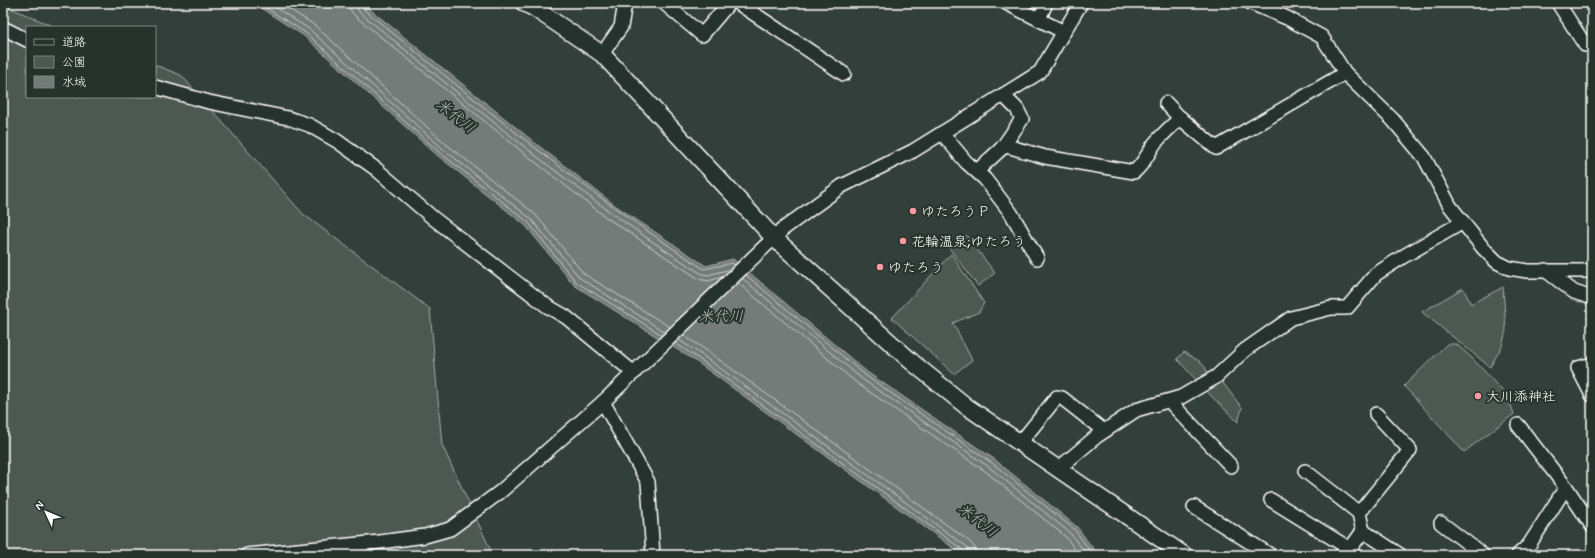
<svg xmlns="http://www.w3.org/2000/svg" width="1595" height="558" viewBox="0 0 1595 558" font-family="Mynerve,'Klee One',sans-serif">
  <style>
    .green { fill: #4d5853; stroke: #a6aca9 }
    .water { fill: #737b78; stroke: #abb0ae }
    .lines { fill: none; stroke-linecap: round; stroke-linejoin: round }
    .shore { stroke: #c7cac9; stroke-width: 1 }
    .minor-casing { stroke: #fff; stroke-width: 16 }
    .tertiary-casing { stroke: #fff; stroke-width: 19 }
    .minor { stroke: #26332d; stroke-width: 13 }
    .tertiary { stroke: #26332d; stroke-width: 16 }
    .poi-dot { fill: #ff9aa2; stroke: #26332d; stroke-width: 1.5 }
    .labels { text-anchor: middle; stroke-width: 4; stroke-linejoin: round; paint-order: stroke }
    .poi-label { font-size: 14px; fill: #fff; stroke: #26332d; text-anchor: start }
    .water-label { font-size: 15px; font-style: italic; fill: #b9bdbc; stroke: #26332d }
  </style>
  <rect width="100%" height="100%" fill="#333f3a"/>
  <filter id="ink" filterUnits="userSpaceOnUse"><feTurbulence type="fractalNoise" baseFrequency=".025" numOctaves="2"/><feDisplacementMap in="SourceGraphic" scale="8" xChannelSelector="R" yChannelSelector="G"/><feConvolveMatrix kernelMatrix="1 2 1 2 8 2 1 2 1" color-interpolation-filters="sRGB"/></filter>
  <g filter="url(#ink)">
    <g class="green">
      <polygon points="3,5 55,27 27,27 27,97 155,97 155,65 181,75 303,214 430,309 442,445 493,555 3,555"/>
      <polygon points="966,235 995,273 978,286 949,248"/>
      <polygon points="951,254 984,303 979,312 953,323 972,360 954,374 892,318"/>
      <polygon points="1503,287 1506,330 1502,346 1490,367 1422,312 1463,288 1471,304"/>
      <polygon points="1447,344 1456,344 1472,358 1508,397 1514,414 1464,452 1404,386"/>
      <polygon points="1184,352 1199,361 1205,367 1208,374 1199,383 1177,359"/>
      <polygon points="1220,379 1242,408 1238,422 1206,391"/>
    </g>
    <polygon class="water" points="253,3 362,3 539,146 616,206 706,266 733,259 867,372 994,459 1077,527 1098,555 963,555 694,360 574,285 525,225 437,155 304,36"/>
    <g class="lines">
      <g class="shore">
        <polyline points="258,3 306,33 439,152 528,222 576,282 662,335"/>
        <polyline points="268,3 309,29 442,148 531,219 580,278 665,332"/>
        <polyline points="279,3 313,24 446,144 535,214 584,274 670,327"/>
        <polyline points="349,3 351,11 355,16 530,158 607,218 699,279 708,281 722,277"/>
        <path d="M355 3 359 12C470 102 580 198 702 274L708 275 731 269"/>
        <path d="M360 3 362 8C474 99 583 191 704 269L732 263 735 265"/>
        <polyline points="746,275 865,375 992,463 1074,529 1093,555"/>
        <polyline points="742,278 862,379 989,467 1070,533 1087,555"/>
        <polyline points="738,283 858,384 985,471 1066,537 1079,555"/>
        <polyline points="683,335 703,348 969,541 975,548 976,555"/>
        <polyline points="679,340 699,353 966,546 970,555"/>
        <polyline points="675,343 696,357 963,550 965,555"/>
      </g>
      <g class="minor-casing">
        <g id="minor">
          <polyline points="664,3 702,35 729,3"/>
          <polyline points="738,3 844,74"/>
          <polyline points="1006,3 1064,32"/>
          <polyline points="1251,3 1287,18 1322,37 1345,73 1393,120 1424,157 1450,206 1483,248 1497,262 1509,268 1527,271 1592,271"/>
          <polyline points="1558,3 1585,45 1592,40"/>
          <polyline points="1039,19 1046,3"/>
          <polyline points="3,28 27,40"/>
          <polyline points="602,54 621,27 625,3"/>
          <polyline points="155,87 209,102 288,118 309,125 337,141 376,169 433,218 547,306 566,317 634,373"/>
          <polyline points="1166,103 1179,117 1216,148 1345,73"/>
          <polyline points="942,133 966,162 985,179 1011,213 1037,258"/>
          <polyline points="1002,148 1022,119 1017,109 1003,95"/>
          <path d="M977 171 1002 148 1007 146 1045 157 1134 172C1144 164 1148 153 1155 143 1163 134 1171 126 1181 118"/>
          <polyline points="1545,270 1574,292 1592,298"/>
          <polyline points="1592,364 1578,368 1592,395"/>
          <polyline points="1169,401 1231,466"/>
          <polyline points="603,402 648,482 653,555"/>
          <polyline points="1518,425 1568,490 1592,526"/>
          <polyline points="1020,443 1057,397 1062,398 1104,431"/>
          <polyline points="1058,469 1097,436 1136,410 1181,397 1216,377 1245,350 1291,318 1331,308 1347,308 1376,274 1404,256 1463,222"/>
          <polyline points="1305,471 1359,513"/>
          <polyline points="1271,500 1350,549 1363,531 1400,555"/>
          <polyline points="1194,507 1270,555"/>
          <polyline points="1441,523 1483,555"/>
          <polyline points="1363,531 1359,513 1410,450 1376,414"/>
          <polyline points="247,555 380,542 425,536 450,529 500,492 603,402 783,229 842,186 913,151 1040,72 1081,3"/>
          <polyline points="1518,555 1529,545 1566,487"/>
        </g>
      </g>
      <g class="tertiary-casing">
        <polyline id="tertiary" points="524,3 534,8 602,54 774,238 912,362 966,406 1184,555"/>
      </g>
      <use href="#minor" class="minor"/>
      <use href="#tertiary" class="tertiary"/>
    </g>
  </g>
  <g class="poi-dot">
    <circle cx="913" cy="211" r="4"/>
    <circle cx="903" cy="241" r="4"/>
    <circle cx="880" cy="267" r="4"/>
    <circle cx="1478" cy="396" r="4"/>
  </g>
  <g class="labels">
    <g class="poi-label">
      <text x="921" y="216">ゆたろうＰ</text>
      <text x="911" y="246">花輪温泉;ゆたろう</text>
      <text x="888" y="272">ゆたろう</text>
      <text x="1486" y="401">大川添神社</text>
    </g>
    <g class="water-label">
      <text transform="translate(456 116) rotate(38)" y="5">米代川</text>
      <text x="721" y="321">米代川</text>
      <text transform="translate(978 520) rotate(38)" y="5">米代川</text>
    </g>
  </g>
  <rect width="1595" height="558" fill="none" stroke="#26332d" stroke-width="16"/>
  <rect x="8" y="8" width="1579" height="542" fill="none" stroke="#fff" stroke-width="1.5" filter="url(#ink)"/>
  <rect x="26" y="26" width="130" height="72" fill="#26332d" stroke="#7d8581"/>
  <rect x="34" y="39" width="20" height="6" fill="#26332d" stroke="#7d8581"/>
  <text x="62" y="46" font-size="12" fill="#ffffff">道路</text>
  <rect x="34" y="56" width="20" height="12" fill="#4d5853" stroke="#7d8581"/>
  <text x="62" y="66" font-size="12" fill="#ffffff">公園</text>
  <rect x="34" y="76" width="20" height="12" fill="#737b78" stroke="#7d8581"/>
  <text x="62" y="86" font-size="12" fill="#ffffff">水域</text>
  <g transform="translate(46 512) rotate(314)" stroke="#26332d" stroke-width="3" paint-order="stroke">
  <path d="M0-3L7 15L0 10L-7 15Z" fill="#ffffff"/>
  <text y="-6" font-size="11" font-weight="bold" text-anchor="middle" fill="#ffffff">N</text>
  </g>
</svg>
